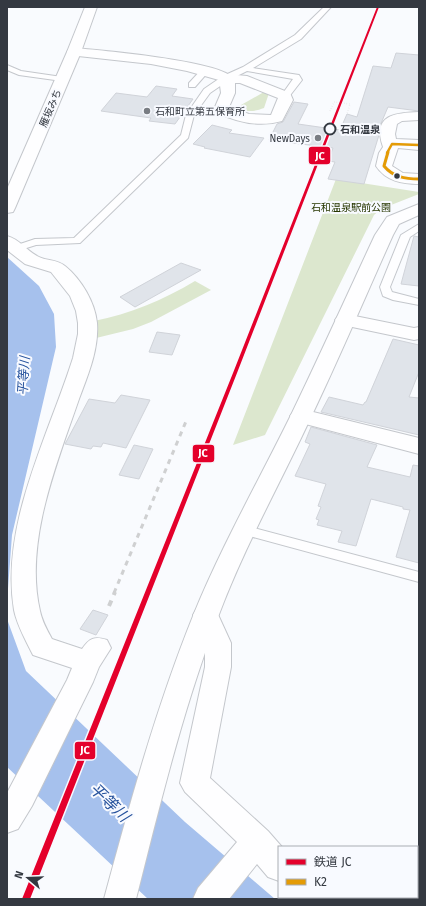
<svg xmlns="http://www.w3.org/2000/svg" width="426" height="906" viewBox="0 0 426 906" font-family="'Fira Sans','Noto Sans JP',sans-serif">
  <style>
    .green { fill: #dce7ce }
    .water { fill: #a6c1ed }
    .building { fill: #e0e4ea; stroke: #d0d3d9 }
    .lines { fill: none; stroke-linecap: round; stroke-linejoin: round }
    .lane-casing { stroke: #c4c7cc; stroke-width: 2 }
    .street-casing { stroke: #c4c7cc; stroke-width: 2 }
    .secondary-casing { stroke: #c4c7cc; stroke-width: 2 }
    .highway-casing { stroke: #c4c7cc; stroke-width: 2 }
    .path { stroke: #e2e3e4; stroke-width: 1.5; stroke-dasharray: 0.5 2; stroke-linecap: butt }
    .lane { fill: #fefeff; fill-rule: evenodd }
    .street { fill: #fefeff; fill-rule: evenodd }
    .secondary { fill: #fefeff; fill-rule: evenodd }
    .highway { fill: #fefeff; fill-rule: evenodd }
    .rail-far1 { stroke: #cfd0d1; stroke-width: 3; stroke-dasharray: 5 5; stroke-linecap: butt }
    .rail { stroke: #cfd0d1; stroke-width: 4; stroke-dasharray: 6 6; stroke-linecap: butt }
    .bus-1-far1-casing { stroke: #f8faff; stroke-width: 4.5 }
    .bus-1-casing { stroke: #f8faff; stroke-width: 5.5 }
    .bus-1-far1 { stroke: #e49b06; stroke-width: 2.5 }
    .bus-1 { stroke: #e49b06; stroke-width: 3 }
    .rail-1-casing { stroke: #f8faff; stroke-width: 3 }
    .rail-1 { fill: #e4002b; fill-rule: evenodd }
    .poi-dot { fill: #797d83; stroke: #f8faff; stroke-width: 1.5 }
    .stop-dot { fill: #f8faff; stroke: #343941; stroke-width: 2 }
    .bus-dot { fill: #343941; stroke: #f8faff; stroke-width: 1.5 }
    .labels { text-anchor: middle; stroke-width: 4; stroke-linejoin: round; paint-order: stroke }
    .far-street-label { font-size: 10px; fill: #343941; stroke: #f8faff }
    .far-poi-label { font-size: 10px; fill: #343941; stroke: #f8faff; text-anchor: start }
    .far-stop-label { font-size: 10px; font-weight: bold; fill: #343941; stroke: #f8faff; text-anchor: start }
    .far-park-label { font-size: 10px; fill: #273700; stroke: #f8faff }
    .water-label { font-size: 13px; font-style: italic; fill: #28549e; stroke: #f8faff }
    .near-water-label { font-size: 16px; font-style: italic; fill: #28549e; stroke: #f8faff }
    .line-badge { stroke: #f8faff; stroke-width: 1.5 }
    .badge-label { font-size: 11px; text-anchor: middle; font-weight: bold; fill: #fff }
  </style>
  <rect width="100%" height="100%" fill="#f9fbfe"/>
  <g class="green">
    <path d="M264 92 269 93 264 108C256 111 247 113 240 108L241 105Z"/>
    <polygon points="336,179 419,192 419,194 381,209 374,215 265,435 233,445"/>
    <path d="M195 281 211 290 151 322 133 329 92 339 94 321C130 314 163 300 195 281Z"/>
  </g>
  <g class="water">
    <polygon points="7,257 39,286 54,314 56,347 12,535 7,602"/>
    <polygon points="7,619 26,671 185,822 275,899 148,899 7,767"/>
  </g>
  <g class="building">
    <polygon points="396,53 419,55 419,111 388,107 379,128 379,135 364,184 328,179 335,162 328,161 333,148 269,140 277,124 283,122 294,102 308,104 298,124 340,130 347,114 357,117 373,66 391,68"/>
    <polygon points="156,86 177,89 172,96 193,99 175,124 149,121 151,118 101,111 116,93 147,97"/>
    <polygon points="212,125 232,130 229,133 264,138 250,157 204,148 205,147 193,144"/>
    <polygon points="414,236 419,237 419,286 401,284"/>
    <polygon points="181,263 201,270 135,307 120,297"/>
    <polygon points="157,332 180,335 172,355 149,352"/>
    <polygon points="393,339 419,345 419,372 409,397 419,398 419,435 321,412 329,397 363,405 365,402 366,402"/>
    <polygon points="121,395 150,400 126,448 103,443 101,447 93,446 91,449 65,444 89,399 115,403"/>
    <polygon points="311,427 377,445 367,467 410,477 413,465 419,466 419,563 396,557 410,510 403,509 403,507 371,499 356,546 338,542 342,531 317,525 319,520 316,519 321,507 318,506 326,484 295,476 310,444 305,442"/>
    <polygon points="134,445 153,449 139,479 119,475"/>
    <polygon points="93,610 108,615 96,635 80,629"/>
  </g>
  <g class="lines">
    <g class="lane-casing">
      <g id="lane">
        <polygon points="324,7 331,7 301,39 253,68 299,75 302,80 288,98 285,98 281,96 293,79 247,71 229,80 210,93 194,115 188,138 80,243 36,245 17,251 14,250 12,248 14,246 35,239 74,238 181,135 186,115 204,89 223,76 243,67 295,35"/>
        <polygon points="7,65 21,71 62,77 66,79 62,81 19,75 7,70"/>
        <polygon points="202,69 205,69 209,71 195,87 189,87 189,83"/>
        <polygon points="419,224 419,231 410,237 390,287 392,292 419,299 419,305 393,300 383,296 380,287 401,235"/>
        <polygon points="243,525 419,572 419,582 238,533 237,530 238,527"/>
      </g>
    </g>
    <g class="street-casing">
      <g id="street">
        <path d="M226 74 247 76 290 93 293 100 282 121C260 127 239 123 218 113L215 107 221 93 219 78 221 75ZM235 83H240L278 98 271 115 249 114 229 107 235 93Z"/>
        <path d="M419 112V120L402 121 397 124 395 134 396 139 419 140V150L398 148 392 166 403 173 419 174V184C402 184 386 181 376 166L379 153 383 147C372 115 394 113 419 112Z"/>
        <path d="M7 236C19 239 26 250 37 256 45 261 57 259 65 266 81 279 95 302 97 323 99 349 88 375 79 399 57 463 24 542 40 611 42 621 47 630 52 639L82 649C90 638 94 636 107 640L111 648 99 667 93 682 32 806 18 829 7 833V793L67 680 72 668 33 655C26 641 17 625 14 610 0 525 48 437 73 358L78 334V323L76 311 70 296 51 272 25 264 7 250Z"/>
        <polygon points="345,314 414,328 419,327 419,339 414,340 338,324 335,320 338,316"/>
        <polygon points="301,409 419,438 419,454 294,421 290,416 294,411"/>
        <polygon points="206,605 215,608 231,643 231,667 210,778 268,831 282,847 279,847 279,881 268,877 257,864 229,899 193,899 198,888 237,842 185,792 180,783 205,667 205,643 193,615 197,608"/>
        <polygon points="299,897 332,897 333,899 300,899"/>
      </g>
    </g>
    <g class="secondary-casing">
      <g id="secondary">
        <path d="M74 48C99 50 221 61 233 78L231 81 226 82 187 71 151 64 69 55 67 52 69 49Z"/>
        <path d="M419 204V215L399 224 393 235C366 295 340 356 312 415 281 482 244 547 218 617 183 709 160 804 136 899H104C130 803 156 708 193 616 221 547 258 482 291 415 320 355 347 295 375 235L387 217Z"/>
      </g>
    </g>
    <g class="highway-casing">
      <polygon id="highway" points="85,7 97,7 81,52 15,208 13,212 7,213 7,189 67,52"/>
    </g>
    <polyline class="path" points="330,111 334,102 350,104 347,114"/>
    <use href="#lane" class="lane"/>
    <use href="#street" class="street"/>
    <use href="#secondary" class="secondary"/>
    <use href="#highway" class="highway"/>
    <polyline class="rail-far1" points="114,593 187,419"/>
    <polyline class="rail" points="109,606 115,592"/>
    <g class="bus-1-far1-casing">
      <polyline id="bus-1-far1" points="387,153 392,144 419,145"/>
    </g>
    <g class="bus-1-casing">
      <path id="bus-1" d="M388 152 384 166C393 177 405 179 419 179"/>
    </g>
    <use href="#bus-1-far1" class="bus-1-far1"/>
    <use href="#bus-1" class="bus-1"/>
    <g class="rail-1-casing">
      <polygon id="rail-1" points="377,7 379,7 237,373 30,899 22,899 233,373"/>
    </g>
    <use href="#rail-1" class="rail-1"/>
  </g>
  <g class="poi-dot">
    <circle cx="147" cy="111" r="4"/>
    <circle cx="318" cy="138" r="4"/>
  </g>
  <circle class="stop-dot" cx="330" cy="129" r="5.5"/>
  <circle class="bus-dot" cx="397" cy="176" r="3.5"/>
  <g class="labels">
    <g class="far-street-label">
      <text transform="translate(50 108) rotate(-67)" y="4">雁坂みち</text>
    </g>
    <g class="far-poi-label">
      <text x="155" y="115">石和町立第五保育所</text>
      <text x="310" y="142" text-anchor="end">NewDays</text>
    </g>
    <g class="far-stop-label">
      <text x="340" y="133">石和温泉</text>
    </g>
    <g class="far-park-label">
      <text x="351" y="211">石和温泉駅前公園</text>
    </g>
    <g class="water-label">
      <text transform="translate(23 376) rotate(-86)" y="5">平等川</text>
    </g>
    <g class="near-water-label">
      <text transform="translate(110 802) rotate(44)" y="6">平等川</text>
    </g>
  </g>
  <g class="line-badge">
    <rect x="308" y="146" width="23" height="19" rx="4" fill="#e4002b"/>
    <rect x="192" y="444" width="23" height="19" rx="4" fill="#e4002b"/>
    <rect x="74" y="741" width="22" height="19" rx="4" fill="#e4002b"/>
  </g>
  <g class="badge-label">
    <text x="320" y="160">JC</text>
    <text x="203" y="457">JC</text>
    <text x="85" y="754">JC</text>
  </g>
  <rect width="426" height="906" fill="none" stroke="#343941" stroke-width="16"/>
  <rect x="278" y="846" width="140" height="52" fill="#f8faff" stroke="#aaadb3"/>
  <rect x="286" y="859" width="20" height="6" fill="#e4002b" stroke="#aaadb3"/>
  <text x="314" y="866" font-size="12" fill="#343941">鉄道 JC</text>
  <rect x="286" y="879" width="20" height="6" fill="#e49b06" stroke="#aaadb3"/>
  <text x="314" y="886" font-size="12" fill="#343941">K2</text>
  <g transform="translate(28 878) rotate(289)" stroke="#f8faff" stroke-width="3" paint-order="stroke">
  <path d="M0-3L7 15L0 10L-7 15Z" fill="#343941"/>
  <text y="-6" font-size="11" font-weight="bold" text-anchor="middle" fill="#343941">N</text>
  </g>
</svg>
